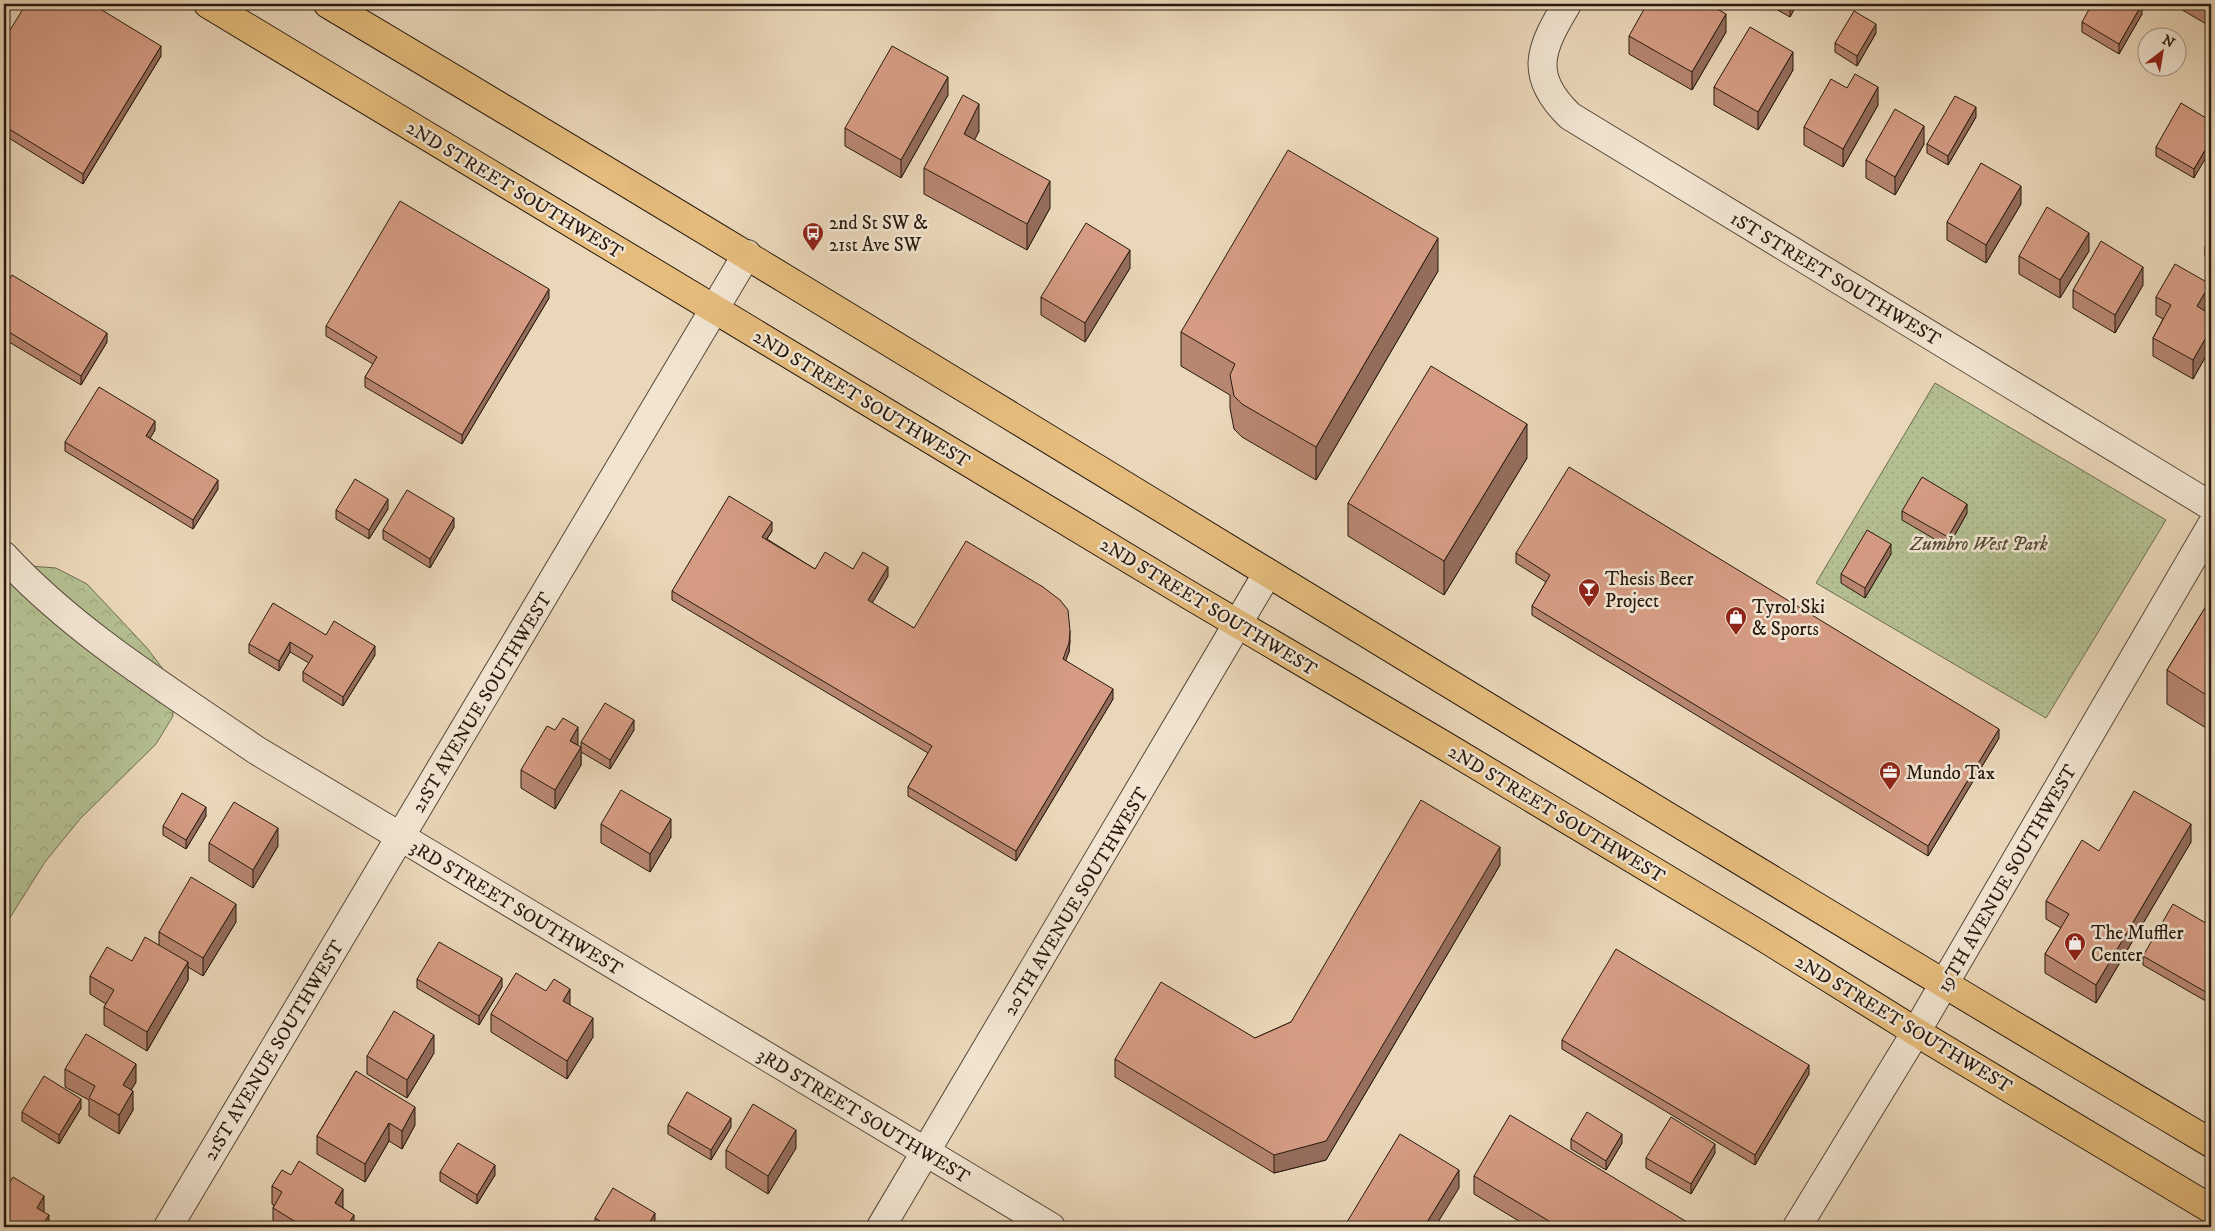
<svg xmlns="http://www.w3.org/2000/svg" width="2215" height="1231" viewBox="0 0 2215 1231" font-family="'IM FELL DW Pica',serif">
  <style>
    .forest { fill: url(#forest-crowns); stroke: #6e6c50 }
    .park { fill: url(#park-dots); stroke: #6e6c50 }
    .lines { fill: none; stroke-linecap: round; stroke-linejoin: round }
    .minor-casing { stroke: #58483a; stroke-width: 30 }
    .major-casing { stroke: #27190f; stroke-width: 30 }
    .minor { stroke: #f1e5d2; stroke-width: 28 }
    .major { stroke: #e5bc7c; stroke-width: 28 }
    .wall { fill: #b78671; stroke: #27190f }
    .shaded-wall { fill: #956d5c; stroke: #27190f }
    .building { fill: #d59c83; stroke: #27190f }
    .labels { text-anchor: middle; stroke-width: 5; stroke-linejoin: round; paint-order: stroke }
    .street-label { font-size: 19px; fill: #27190f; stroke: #f1e5d2 }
    .poi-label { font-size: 19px; fill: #27190f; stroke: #f1e5d2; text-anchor: start }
    .park-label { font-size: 19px; font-style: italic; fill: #514b36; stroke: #f1e5d2 }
  </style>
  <defs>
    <pattern id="forest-crowns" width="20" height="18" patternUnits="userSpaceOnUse" patternTransform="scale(1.25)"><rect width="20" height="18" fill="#b4bf91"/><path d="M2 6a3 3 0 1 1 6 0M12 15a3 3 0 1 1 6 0" fill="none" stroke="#9ba47c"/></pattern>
    <pattern id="park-dots" width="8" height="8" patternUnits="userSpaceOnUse" patternTransform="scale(1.25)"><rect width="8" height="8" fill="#b4bf91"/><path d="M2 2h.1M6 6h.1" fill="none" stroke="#9ba47c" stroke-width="1.8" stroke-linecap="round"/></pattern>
  </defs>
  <rect width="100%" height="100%" fill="#ead7b9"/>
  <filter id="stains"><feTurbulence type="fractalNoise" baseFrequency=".004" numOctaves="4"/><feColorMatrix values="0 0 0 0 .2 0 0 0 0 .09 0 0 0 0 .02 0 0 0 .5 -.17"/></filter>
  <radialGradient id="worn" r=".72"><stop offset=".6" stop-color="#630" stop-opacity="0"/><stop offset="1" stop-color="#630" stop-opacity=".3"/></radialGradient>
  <polygon class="forest" points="4,564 56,568 87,584 147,648 169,677 173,716 156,744 80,819 45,862 4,927"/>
  <polygon class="park" points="1935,383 2166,520 2046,718 1816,583"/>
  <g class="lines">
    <g class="minor-casing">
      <g id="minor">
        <path d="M1567 4C1540 49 1528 75 1570 116L2211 506"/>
        <path d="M4 556C75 633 170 691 256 750L1051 1227"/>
        <polyline points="168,1227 747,254"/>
        <polyline points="881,1227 1267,574"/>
        <polyline points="1797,1227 1916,1032 2211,526"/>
      </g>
    </g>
    <g class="major-casing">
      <g id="major">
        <polyline points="208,4 1189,595 1445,746 1760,935 1916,1032 2211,1209"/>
        <path d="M328 4C959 379 1580 769 2211 1143"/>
      </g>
    </g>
    <use href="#minor" class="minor"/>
    <use href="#major" class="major"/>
  </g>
  <g class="wall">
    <polygon points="1767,4 1797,4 1790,17"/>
    <polygon points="2172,4 2211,4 2211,19 2208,25"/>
    <polygon points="2142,14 2119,54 2082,32 2082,22"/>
    <polygon points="1726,32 1692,90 1629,54 1629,36"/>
    <polygon points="1876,33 1857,66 1835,52 1835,43"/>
    <polygon points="4,40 161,56 83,184 4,135"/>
    <polygon points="1793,70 1758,130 1714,105 1714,87"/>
    <polygon points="1847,88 1878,105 1843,167 1804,145 1804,127"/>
    <polygon points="948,95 901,178 845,146 845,128"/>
    <polygon points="1976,117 1948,165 1927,153 1927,144"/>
    <polygon points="2211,121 2194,178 2156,156 2156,147"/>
    <polygon points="979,131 974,140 1050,208 1027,250 924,194 924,168"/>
    <polygon points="1924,144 1895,195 1866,178 1866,160"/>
    <polygon points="2021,204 1986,263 1947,240 1947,222"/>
    <polygon points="2211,237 2211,259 2205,256 2205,247"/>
    <polygon points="2089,251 2060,298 2019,274 2019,256"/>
    <polygon points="1130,268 1085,342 1041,315 1041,297"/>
    <polygon points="1438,271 1316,480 1242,437 1234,429 1230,408 1230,395 1181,366 1181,332"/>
    <polygon points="2143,285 2115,333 2073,308 2073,290"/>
    <polygon points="4,288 107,342 81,385 4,339"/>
    <polygon points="2156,297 2210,302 2205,311 2211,315 2211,347 2193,379 2153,356 2153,338 2163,319 2156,315"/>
    <polygon points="549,298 462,444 365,387 365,377 373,364 326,336 326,326"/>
    <polygon points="155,430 150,438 218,489 193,529 65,451 65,442"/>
    <polygon points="1527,458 1444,595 1348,536 1348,503"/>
    <polygon points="388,509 369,539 336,519 336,510"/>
    <polygon points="1902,511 1967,513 1948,547 1902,520"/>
    <polygon points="454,527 430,568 383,539 383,530"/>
    <polygon points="772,531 767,539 815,569 853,569 888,576 872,603 914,628 1070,640 1069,652 1065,661 1113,699 1016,861 908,796 908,787 928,753 672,600 672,591"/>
    <polygon points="1516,553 1999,738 1928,856 1532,615 1532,606 1546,582 1516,563"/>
    <polygon points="1891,554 1865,598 1841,583 1841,574"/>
    <polygon points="2211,598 2211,731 2167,704 2167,670"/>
    <polygon points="326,635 375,655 343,706 303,681 303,672 309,663 290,652 279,671 249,653 249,644"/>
    <polygon points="634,730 610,769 581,752 581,765 555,809 521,788 521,770 581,747 581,742"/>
    <polygon points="206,816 186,849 163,835 163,826"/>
    <polygon points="601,824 671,837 650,872 601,843"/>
    <polygon points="2191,842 2096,1003 2045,973 2045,954 2061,928 2046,919 2046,901 2099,851"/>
    <polygon points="209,843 278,846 253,888 209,861"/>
    <polygon points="1500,865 1326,1160 1274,1173 1115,1077 1115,1059 1255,1038 1291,1022"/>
    <polygon points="236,922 203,976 188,967 188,980 147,1051 104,1025 104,1007 106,1004 90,994 90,976 132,961 159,945 159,932"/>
    <polygon points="2211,926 2211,1004 2143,965 2143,956"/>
    <polygon points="417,979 502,987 479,1025 417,988"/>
    <polygon points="570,1005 593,1037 567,1079 491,1032 491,1014"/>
    <polygon points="1562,1040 1809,1074 1755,1165 1562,1049"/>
    <polygon points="434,1053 407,1098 367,1074 367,1056"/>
    <polygon points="65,1069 136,1082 131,1090 133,1110 119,1134 89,1116 89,1100 65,1087"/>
    <polygon points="356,1071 415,1125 402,1149 389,1141 365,1182 317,1154 317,1136"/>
    <polygon points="81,1108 59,1144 22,1121 22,1112"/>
    <polygon points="668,1125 731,1127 711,1160 668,1134"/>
    <polygon points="1571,1139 1622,1143 1606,1170 1571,1149"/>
    <polygon points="796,1148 768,1194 726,1168 726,1150"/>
    <polygon points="1715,1153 1691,1194 1646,1168 1646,1158"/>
    <polygon points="440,1172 495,1175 477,1204 440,1181"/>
    <polygon points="1474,1176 1692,1227 1529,1227 1474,1194"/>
    <polygon points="272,1186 343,1207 343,1208 354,1227 275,1227 273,1226 273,1208 274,1205 272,1204"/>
    <polygon points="595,1218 655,1223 652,1227 595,1227"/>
  </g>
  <g class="shaded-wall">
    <polygon points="1792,4 1797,4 1790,17 1790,7"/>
    <polygon points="2142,4 2142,14 2119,54 2119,44"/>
    <polygon points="2210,4 2211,4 2211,19 2208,25 2208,7"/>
    <polygon points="1726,14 1726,32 1692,90 1692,72"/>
    <polygon points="1876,24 1876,33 1857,66 1857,56"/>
    <polygon points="161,46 161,56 83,184 83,174"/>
    <polygon points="1793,52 1793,70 1758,130 1758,112"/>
    <polygon points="948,77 948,95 901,178 901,160"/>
    <polygon points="1878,87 1878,105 1843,167 1843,149"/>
    <polygon points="979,104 979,131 964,161 964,134"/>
    <polygon points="1976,107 1976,117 1948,165 1948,156"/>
    <polygon points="1924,126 1924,144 1895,195 1895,177"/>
    <polygon points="2211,140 2211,149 2194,178 2194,169"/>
    <polygon points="1050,181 1050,208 1027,250 1027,224"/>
    <polygon points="2021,186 2021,204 1986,263 1986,245"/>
    <polygon points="2089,233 2089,251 2060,298 2060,280"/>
    <polygon points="1438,238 1438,271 1316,480 1316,447"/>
    <polygon points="1130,250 1130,268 1085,342 1085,323"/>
    <polygon points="2143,267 2143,285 2115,333 2115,315"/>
    <polygon points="2210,284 2210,302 2197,324 2197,306"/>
    <polygon points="549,289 549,298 462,444 462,435"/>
    <polygon points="2211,329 2211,347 2193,379 2193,360"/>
    <polygon points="107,333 107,342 81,385 81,376"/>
    <polygon points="155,421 155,430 146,445 146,436"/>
    <polygon points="1527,424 1527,458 1444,595 1444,561"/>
    <polygon points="218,480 218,489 193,529 193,520"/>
    <polygon points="388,499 388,509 369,539 369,530"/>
    <polygon points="1967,504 1967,513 1948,547 1948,537"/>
    <polygon points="454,518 454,527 430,568 430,559"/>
    <polygon points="772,522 772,531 762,546 762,537"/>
    <polygon points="1891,544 1891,554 1865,598 1865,588"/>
    <polygon points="888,567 888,576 868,610 868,600"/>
    <polygon points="1070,631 1070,640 1069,652 1063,668 1063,659"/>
    <polygon points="290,642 290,652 279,671 279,661"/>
    <polygon points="375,646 375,655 343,706 343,697"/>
    <polygon points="1113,689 1113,699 1016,861 1016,851"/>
    <polygon points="634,720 634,730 610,769 610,760"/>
    <polygon points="578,727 578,745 570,741"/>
    <polygon points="1999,729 1999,738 1928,856 1928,846"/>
    <polygon points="581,747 581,765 555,809 555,790"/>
    <polygon points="206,807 206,816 186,849 186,840"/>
    <polygon points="671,819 671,837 650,872 650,854"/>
    <polygon points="2191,824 2191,842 2096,1003 2096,985"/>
    <polygon points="278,828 278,846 253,888 253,870"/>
    <polygon points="1500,847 1500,865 1326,1160 1274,1173 1274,1155"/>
    <polygon points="236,904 236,922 203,976 203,958"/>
    <polygon points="188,962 188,980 147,1051 147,1032"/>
    <polygon points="502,978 502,987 479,1025 479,1016"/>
    <polygon points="570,989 570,1007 563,1001"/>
    <polygon points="593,1018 593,1037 567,1079 567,1061"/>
    <polygon points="434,1035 434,1053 407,1098 407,1080"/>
    <polygon points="136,1064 136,1082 123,1103 123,1085"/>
    <polygon points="1809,1065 1809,1074 1755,1165 1755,1155"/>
    <polygon points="133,1091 133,1110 119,1134 119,1115"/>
    <polygon points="81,1099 81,1108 59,1144 59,1135"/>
    <polygon points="415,1107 415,1125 402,1149 402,1131"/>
    <polygon points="731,1118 731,1127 711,1160 711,1150"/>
    <polygon points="389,1123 389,1141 365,1182 365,1164"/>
    <polygon points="796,1130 796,1148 768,1194 768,1176"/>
    <polygon points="1622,1134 1622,1143 1606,1170 1606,1161"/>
    <polygon points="1715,1144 1715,1153 1691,1194 1691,1184"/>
    <polygon points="495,1165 495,1175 477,1204 477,1195"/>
    <polygon points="1459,1170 1459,1188 1435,1227 1424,1227"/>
    <polygon points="343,1189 343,1207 335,1221 335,1203"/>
    <polygon points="44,1196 44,1214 37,1208"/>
    <polygon points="655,1213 655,1223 652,1227 647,1227"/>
    <polygon points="49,1215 49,1227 41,1227"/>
    <polygon points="354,1215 354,1227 346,1227"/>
  </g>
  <g class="building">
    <polygon points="26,4 92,4 161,46 83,174 4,126 4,40"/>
    <polygon points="1647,4 1708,4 1726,14 1692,72 1629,36"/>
    <polygon points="1784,4 1792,4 1790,7"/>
    <polygon points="2092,4 2142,4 2119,44 2082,22"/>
    <polygon points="2203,4 2210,4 2208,7"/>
    <polygon points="1854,11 1876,24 1857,56 1835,43"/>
    <polygon points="1750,27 1793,52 1758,112 1714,87"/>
    <polygon points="892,46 948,77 901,160 845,128"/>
    <polygon points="1855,74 1878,87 1843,149 1804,127 1831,79 1847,88"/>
    <polygon points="963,95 979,104 964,134 1050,181 1027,224 924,168"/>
    <polygon points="1955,96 1976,107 1948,156 1927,144"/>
    <polygon points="2181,103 2211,121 2211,140 2194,169 2156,147"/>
    <polygon points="1895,109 1924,126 1895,177 1866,160"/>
    <polygon points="1288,150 1438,238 1316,447 1242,404 1234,396 1230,375 1235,364 1181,332"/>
    <polygon points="1981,163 2021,186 1986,245 1947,222"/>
    <polygon points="400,201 549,289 462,435 365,377 377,357 326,326"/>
    <polygon points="2047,207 2089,233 2060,280 2019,256"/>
    <polygon points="1086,223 1130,250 1085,323 1041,297"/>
    <polygon points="2211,237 2211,250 2205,247"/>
    <polygon points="2101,241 2143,267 2115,315 2073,290"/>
    <polygon points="2175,264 2210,284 2197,306 2211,315 2211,329 2193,360 2153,338 2171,305 2156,297"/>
    <polygon points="12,275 107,333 81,376 4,329 4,288"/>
    <polygon points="1431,366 1527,424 1444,561 1348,503"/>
    <polygon points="99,387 155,421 146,436 218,480 193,520 65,442"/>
    <polygon points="1569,467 1999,729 1928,846 1532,606 1550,575 1516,553"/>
    <polygon points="1922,477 1967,504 1948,537 1902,511"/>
    <polygon points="355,479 388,499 369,530 336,510"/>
    <polygon points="407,490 454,518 430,559 383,530"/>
    <polygon points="729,496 772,522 762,537 815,569 825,552 853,569 863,552 888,567 868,600 914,628 966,541 1043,587 1060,600 1068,610 1070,631 1069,643 1063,659 1113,689 1016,851 908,787 932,746 672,591"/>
    <polygon points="1867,530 1891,544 1865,588 1841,574"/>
    <polygon points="2211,598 2211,698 2167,670"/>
    <polygon points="273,603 326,635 334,621 375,646 343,697 303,672 313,656 290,642 279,661 249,644"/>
    <polygon points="605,703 634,720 610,760 581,742"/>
    <polygon points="563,718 578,727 570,741 581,747 555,790 521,770 547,726 555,730"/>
    <polygon points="621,790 671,819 650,854 601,824"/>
    <polygon points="2134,791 2191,824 2096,985 2045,954 2069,914 2046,901 2082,840 2099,851"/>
    <polygon points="182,793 206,807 186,840 163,826"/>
    <polygon points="1421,800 1500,847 1326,1141 1274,1155 1115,1059 1161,982 1255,1038 1291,1022"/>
    <polygon points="234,802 278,828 253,870 209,843"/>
    <polygon points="191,877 236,904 203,958 159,932"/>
    <polygon points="2173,904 2211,926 2211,995 2143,956"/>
    <polygon points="145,937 188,962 147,1032 104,1007 114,990 90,976 107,947 132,961"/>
    <polygon points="439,942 502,978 479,1016 417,979"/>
    <polygon points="1616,949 1809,1065 1755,1155 1562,1040"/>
    <polygon points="516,973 546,991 554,979 570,989 563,1001 593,1018 567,1061 491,1014"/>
    <polygon points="394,1011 434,1035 407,1080 367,1056"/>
    <polygon points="86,1034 136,1064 123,1085 133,1091 119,1115 89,1098 95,1086 65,1069"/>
    <polygon points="356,1071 415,1107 402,1131 389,1123 365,1164 317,1136"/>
    <polygon points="44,1076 81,1099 59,1135 22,1112"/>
    <polygon points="687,1092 731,1118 711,1150 668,1125"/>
    <polygon points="753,1104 796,1130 768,1176 726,1150"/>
    <polygon points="1587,1112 1622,1134 1606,1161 1571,1139"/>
    <polygon points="1510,1115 1692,1225 1691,1227 1559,1227 1474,1176"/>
    <polygon points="1671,1117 1715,1144 1691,1184 1646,1158"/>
    <polygon points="1400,1134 1459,1170 1424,1227 1344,1227"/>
    <polygon points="458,1143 495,1165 477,1195 440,1172"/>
    <polygon points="299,1161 343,1189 335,1203 354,1215 346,1227 304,1227 273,1208 282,1192 272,1186 282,1170 291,1175"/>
    <polygon points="13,1177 44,1196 37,1208 49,1215 41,1227 4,1227 4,1192"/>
    <polygon points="613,1188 655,1213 647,1227 611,1227 595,1218"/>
    <polygon points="2008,1222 2018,1227 2005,1227"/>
  </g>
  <defs>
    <g id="bus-pin" transform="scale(1.125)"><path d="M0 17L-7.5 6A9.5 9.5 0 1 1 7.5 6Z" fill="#8f2418" stroke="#f1e5d2"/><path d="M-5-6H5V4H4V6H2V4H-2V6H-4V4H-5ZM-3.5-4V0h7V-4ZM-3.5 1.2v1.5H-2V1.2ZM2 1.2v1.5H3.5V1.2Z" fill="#fff"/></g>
    <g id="bar-pin" transform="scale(1.125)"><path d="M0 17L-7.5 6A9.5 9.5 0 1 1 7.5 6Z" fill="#8f2418" stroke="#f1e5d2"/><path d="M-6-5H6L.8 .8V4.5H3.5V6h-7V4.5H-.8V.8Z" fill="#fff"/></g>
    <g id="shop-pin" transform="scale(1.125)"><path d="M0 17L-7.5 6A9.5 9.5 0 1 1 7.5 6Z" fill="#8f2418" stroke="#f1e5d2"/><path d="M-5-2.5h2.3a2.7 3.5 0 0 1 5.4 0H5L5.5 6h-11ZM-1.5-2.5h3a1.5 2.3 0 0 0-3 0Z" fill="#fff"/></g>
    <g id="office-pin" transform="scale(1.125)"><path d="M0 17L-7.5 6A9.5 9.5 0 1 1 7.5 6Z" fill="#8f2418" stroke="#f1e5d2"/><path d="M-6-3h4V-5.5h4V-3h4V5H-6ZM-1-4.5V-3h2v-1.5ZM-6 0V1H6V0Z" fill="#fff"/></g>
  </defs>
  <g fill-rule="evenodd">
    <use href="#bus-pin" x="813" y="233"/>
    <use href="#bar-pin" x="1589" y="589"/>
    <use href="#shop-pin" x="1736" y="617"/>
    <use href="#office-pin" x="1890" y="772"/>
    <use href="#shop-pin" x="2075" y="943"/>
  </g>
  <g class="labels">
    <g class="street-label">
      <text transform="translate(515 189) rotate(31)" y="7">2ND STREET SOUTHWEST</text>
      <text transform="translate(1836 278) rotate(31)" y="7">1ST STREET SOUTHWEST</text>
      <text transform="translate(862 398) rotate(31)" y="7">2ND STREET SOUTHWEST</text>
      <text transform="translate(1209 606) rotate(31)" y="7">2ND STREET SOUTHWEST</text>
      <text transform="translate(481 702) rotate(-59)" y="7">21ST AVENUE SOUTHWEST</text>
      <text transform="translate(1557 813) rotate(31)" y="7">2ND STREET SOUTHWEST</text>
      <text transform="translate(2006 878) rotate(-60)" y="7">19TH AVENUE SOUTHWEST</text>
      <text transform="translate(1075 901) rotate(-59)" y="7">20TH AVENUE SOUTHWEST</text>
      <text transform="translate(517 907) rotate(31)" y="7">3RD STREET SOUTHWEST</text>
      <text transform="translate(1904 1023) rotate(31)" y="7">2ND STREET SOUTHWEST</text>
      <text transform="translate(273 1050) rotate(-59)" y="7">21ST AVENUE SOUTHWEST</text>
      <text transform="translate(864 1115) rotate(31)" y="7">3RD STREET SOUTHWEST</text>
    </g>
    <g class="poi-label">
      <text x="829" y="229">2nd St SW &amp;<tspan x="829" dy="22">21st Ave SW</tspan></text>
      <text x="1605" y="585">Thesis Beer<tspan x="1605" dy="22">Project</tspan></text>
      <text x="1752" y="613">Tyrol Ski<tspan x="1752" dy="22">&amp; Sports</tspan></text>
      <text x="1906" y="779">Mundo Tax</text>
      <text x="2091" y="939">The Muffler<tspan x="2091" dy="22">Center</tspan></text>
    </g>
    <g class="park-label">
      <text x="1979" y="550">Zumbro West Park</text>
    </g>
  </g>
  <rect width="2215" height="1231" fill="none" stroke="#ead7b9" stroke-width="20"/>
  <rect x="5" y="5" width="2205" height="1221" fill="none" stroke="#27190f" stroke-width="2.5"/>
  <rect x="10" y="10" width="2195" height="1211" fill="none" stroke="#27190f"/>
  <g transform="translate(2162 52) rotate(31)"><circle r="24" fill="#f1e5d2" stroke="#a09384"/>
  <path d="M0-4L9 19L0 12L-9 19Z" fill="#8f2418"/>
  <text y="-8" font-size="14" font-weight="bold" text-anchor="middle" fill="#27190f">N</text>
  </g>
  <rect width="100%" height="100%" filter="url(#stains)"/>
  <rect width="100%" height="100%" fill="url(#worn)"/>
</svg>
